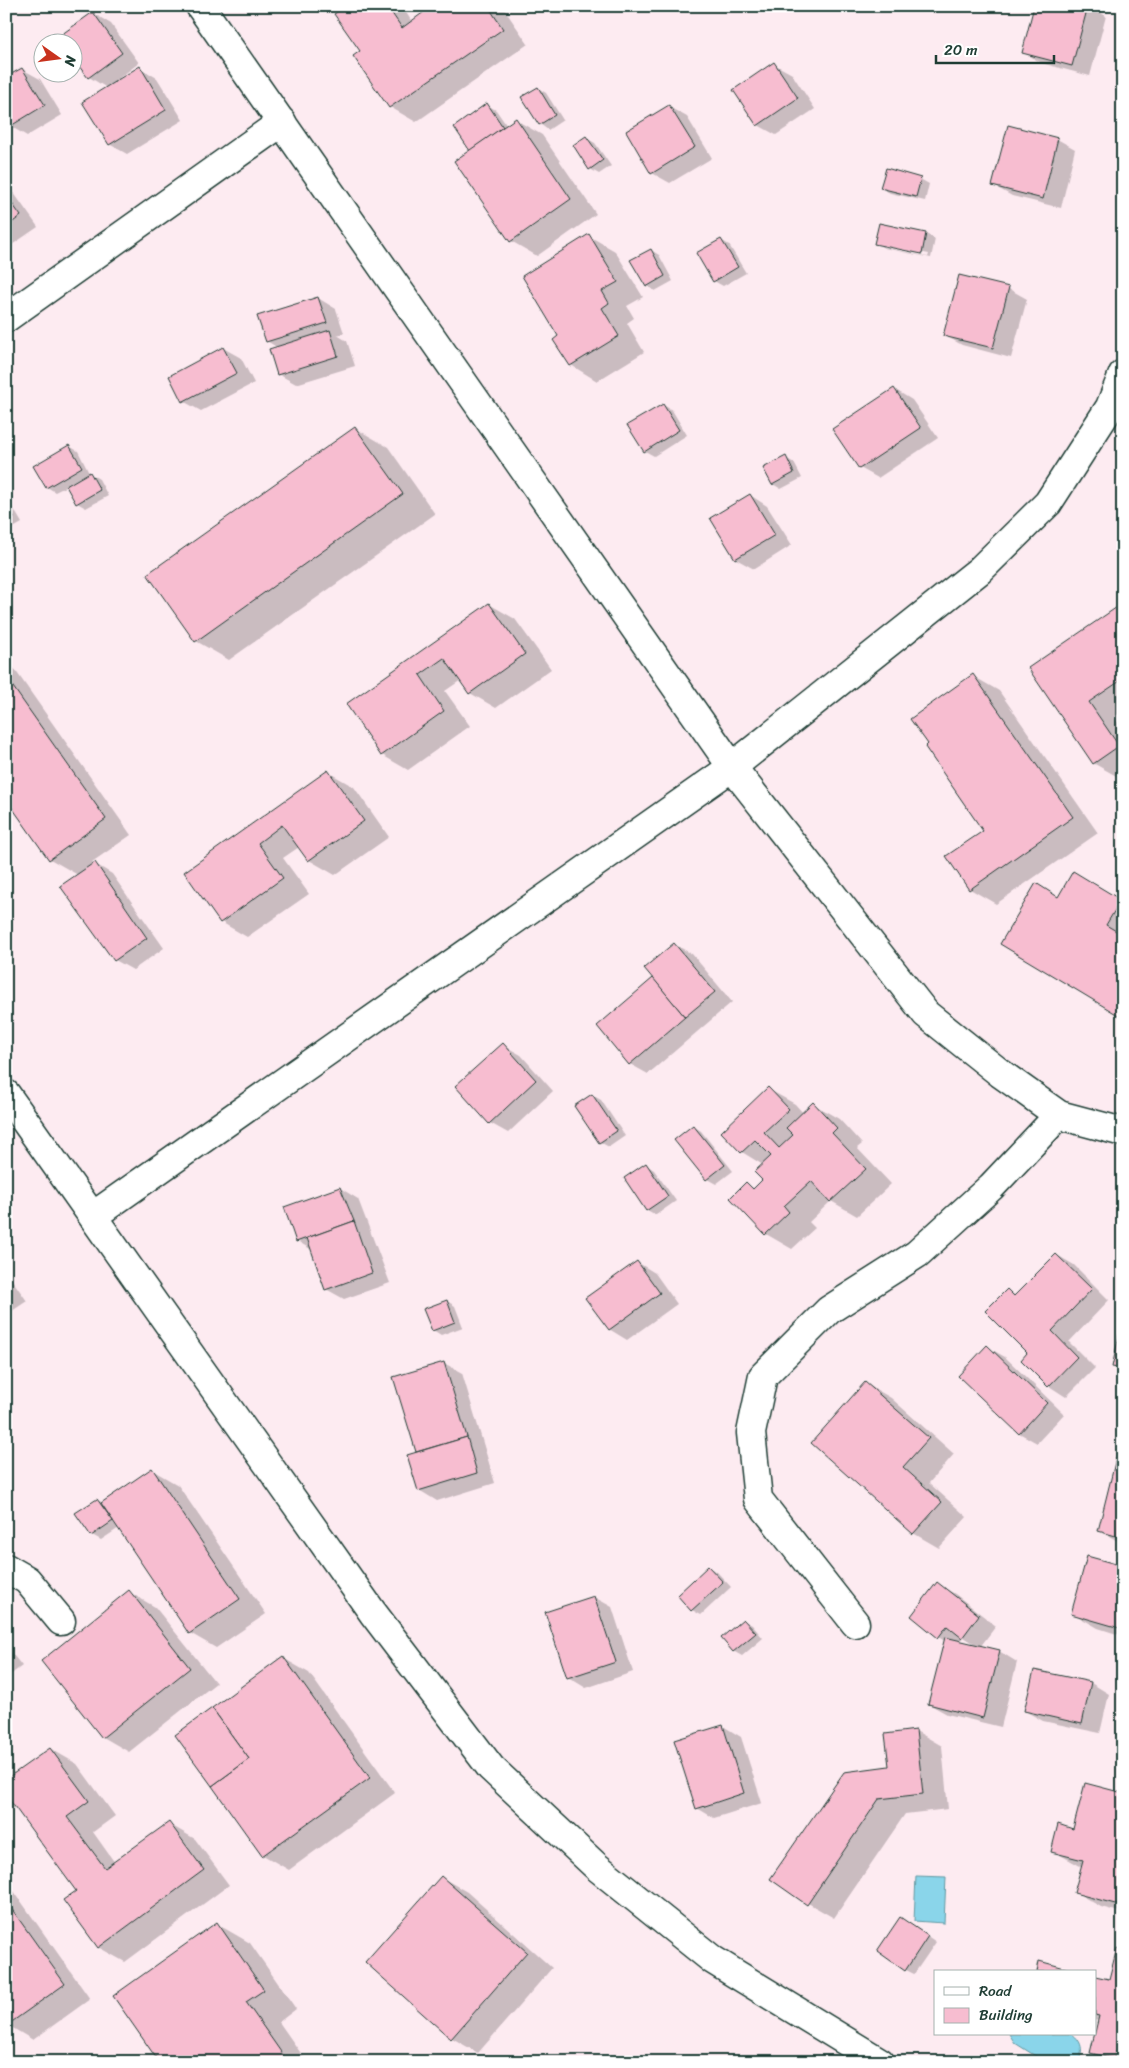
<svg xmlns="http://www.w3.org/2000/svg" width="1129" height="2068" viewBox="0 0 1129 2068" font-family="Sriracha,sans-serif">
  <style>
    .water { fill: #8ad5ea; stroke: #5f98a1 }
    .shadow { fill: #0003; fill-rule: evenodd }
    .building { fill: #f7bdd0; stroke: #1f3d34 }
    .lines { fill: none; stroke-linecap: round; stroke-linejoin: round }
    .minor-casing { stroke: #1f3d34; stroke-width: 31 }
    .minor { stroke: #fff; stroke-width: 28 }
  </style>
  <rect width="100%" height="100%" fill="#fdebf1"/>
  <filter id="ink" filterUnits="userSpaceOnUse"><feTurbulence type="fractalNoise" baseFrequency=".02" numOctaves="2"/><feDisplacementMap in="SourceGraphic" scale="10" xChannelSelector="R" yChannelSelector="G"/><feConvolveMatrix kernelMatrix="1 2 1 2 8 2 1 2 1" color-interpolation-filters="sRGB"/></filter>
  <g filter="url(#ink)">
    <g class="water">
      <polygon points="916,1876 946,1877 944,1923 914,1921"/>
      <path d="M1009 2034H1072C1082 2041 1084 2051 1078 2062H1045L1015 2043Z"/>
    </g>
    <g class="shadow">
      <polygon points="348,6 402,6 412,22 435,6 502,6 528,44 416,122 390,107 361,52"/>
      <polygon points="789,6 807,6 806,10"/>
      <polygon points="1036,6 1089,6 1106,16 1090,76 1041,63 1024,52"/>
      <polygon points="93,13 111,24 139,63 119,78 120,80 140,68 157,78 183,120 127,154 109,144 107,88 89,77 72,42 64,42 60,37"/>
      <polygon points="774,64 792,74 815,109 776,135 758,125"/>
      <polygon points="22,69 40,79 62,115 27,136 10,126"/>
      <polygon points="538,88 546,93 563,120 548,130 540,124"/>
      <polygon points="487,105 496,110 507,126 516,120 542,135 596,214 537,256 511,241 472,151"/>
      <polygon points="669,107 687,117 712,158 670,183 652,173"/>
      <polygon points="586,138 595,143 611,166 599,174 590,169"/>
      <polygon points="1057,139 1075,149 1061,208 1012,196 994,186"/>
      <polygon points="920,179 929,184 925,201 890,193 881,188"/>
      <polygon points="6,182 38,227 6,249"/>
      <path d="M880 224 926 234 935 239 931 258 884 248 876 243ZM883 245 929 254 928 257 883 247Z"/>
      <polygon points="589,236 615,251 643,297 627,306 634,318 627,323 644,352 597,381 571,365"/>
      <polygon points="721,240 729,245 746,273 723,286 714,281"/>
      <polygon points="651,250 659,255 673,281 655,291 647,286"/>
      <polygon points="960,276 1009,289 1027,299 1011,358 962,345 944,335"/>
      <polygon points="318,298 336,309 344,333 337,335 347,341 355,366 296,384 278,374 278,348 267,341"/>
      <polygon points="223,348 241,358 254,383 201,411 183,401"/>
      <polygon points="894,389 912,400 938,438 878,478 860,468"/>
      <polygon points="663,405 672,410 687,435 654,456 645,451"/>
      <polygon points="355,428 388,447 435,514 229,660 196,641"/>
      <polygon points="69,446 78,451 89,473 99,479 108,496 86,508 77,503 67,486 55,492 47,487"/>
      <polygon points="786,458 794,463 802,478 781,489 773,484"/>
      <polygon points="750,495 767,506 792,545 754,569 736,559 712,518"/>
      <polygon points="6,499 9,501 22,523 6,532"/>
      <polygon points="489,604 515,619 551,669 496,708 470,693 461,680 445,691 470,726 408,770 382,755 347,704"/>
      <polygon points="1123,605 1123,711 1114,717 1123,730 1123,776 1120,778 1093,763 1030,668"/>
      <polygon points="6,663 13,667 131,835 92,862 112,874 164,948 133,970 115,960 78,875 50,859 6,796"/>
      <polygon points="973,676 999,691 1098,833 996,904 970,889 985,831 930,744"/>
      <polygon points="328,772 354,787 389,837 335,875 309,860 299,847 283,858 309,894 247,937 221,922 186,872"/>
      <polygon points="1100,888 1123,902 1123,1017 1059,898"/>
      <polygon points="674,944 692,954 732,1002 648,1074 630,1064 655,979"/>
      <polygon points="503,1045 521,1055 553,1091 508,1133 490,1123"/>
      <polygon points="768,1089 795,1104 803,1113 813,1104 839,1119 862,1144 857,1148 891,1184 857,1216 831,1201 809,1222 815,1228 792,1249 766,1234 746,1184 755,1189 764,1180 763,1165 742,1152 723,1132"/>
      <polygon points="592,1095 601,1100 625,1136 609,1147 600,1142"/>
      <polygon points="693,1126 701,1131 733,1171 716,1184 707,1179"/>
      <polygon points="646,1165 654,1170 676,1201 656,1215 647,1210 626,1178"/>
      <polygon points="340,1188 358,1199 390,1283 344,1299 326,1289 312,1250 297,1241"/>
      <polygon points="1057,1255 1074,1265 1109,1300 1069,1342 1095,1368 1066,1397 1049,1386 1029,1353 1007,1290 1016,1296"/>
      <polygon points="637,1262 655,1273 677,1304 627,1340 609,1329"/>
      <polygon points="6,1274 10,1277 27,1301 6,1315"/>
      <polygon points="447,1301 455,1306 463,1327 441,1335 433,1330"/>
      <polygon points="987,1347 1005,1357 1064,1414 1037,1443 1019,1433"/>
      <polygon points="444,1363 462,1373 495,1483 437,1501 419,1490 418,1453 395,1378"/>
      <polygon points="865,1383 891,1398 954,1454 929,1483 967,1517 939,1548 913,1533"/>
      <polygon points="1123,1436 1123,1544 1100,1531"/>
      <polygon points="152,1470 178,1485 266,1614 216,1648 190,1633 119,1528 101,1540 92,1535 77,1514 97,1500 103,1503"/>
      <polygon points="708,1567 717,1572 731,1587 701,1615 692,1610 678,1595"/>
      <polygon points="1123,1568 1123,1636 1098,1628 1072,1613"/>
      <path d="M937 1584 955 1594 996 1626 980 1647 999 1651 1017 1662 1001 1727 947 1714 929 1704 945 1641 938 1637ZM964 1637 978 1646 960 1642Z"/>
      <polygon points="129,1592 155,1607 216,1683 129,1752 103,1737 43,1661"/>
      <polygon points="594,1597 612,1607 633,1672 586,1688 568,1677"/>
      <polygon points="743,1620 752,1625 763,1638 742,1656 733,1651"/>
      <polygon points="6,1646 22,1666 6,1678"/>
      <polygon points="283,1658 309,1673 395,1793 289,1870 263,1855"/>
      <polygon points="1035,1671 1091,1683 1109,1694 1100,1733 1043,1721 1025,1711"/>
      <polygon points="723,1726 741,1737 762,1803 714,1818 697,1808"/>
      <polygon points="916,1731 942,1746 948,1809 905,1814 834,1918 808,1903 890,1767"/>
      <polygon points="51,1749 77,1764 115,1816 93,1832 115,1863 169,1824 195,1839 229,1885 125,1962 98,1947 78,1891 16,1806 6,1813 6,1768 17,1774"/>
      <polygon points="1123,1794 1123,1913 1101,1907 1075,1892 1082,1867 1053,1851 1074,1830"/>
      <polygon points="441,1877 467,1892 552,1968 478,2053 452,2038"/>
      <polygon points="6,1880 90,1999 33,2040 6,2024"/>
      <polygon points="909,1923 936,1942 914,1974 906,1970"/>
      <polygon points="217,1924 250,1943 296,2009 279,2022 307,2062 161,2062"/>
      <polygon points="1123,1951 1123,2062 1107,2062 1091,2053 1099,2021 1095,2020 1095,1977 1110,1981"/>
    </g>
    <g class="building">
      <polygon points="346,6 387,6 402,28 432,6 488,6 503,29 389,108 353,56 360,51 334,14"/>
      <polygon points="1034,6 1088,6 1072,66 1022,53"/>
      <polygon points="93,12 122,53 88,78 72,57 72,42 62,42 58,37"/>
      <polygon points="774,62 798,98 757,126 733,90"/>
      <polygon points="140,66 166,110 109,145 82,102"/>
      <polygon points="22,68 45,105 9,127 6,123 6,77"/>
      <polygon points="538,87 555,115 539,125 521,97"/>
      <polygon points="487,103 503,127 470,151 454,127"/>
      <polygon points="669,105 695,147 651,174 626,131"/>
      <polygon points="516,118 571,199 510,242 454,161"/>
      <polygon points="1008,125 1058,138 1043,199 992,186"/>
      <polygon points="586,136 603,160 589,170 573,145"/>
      <polygon points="886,168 921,178 916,197 880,188"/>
      <polygon points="6,195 21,216 6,227"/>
      <polygon points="879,223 926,233 922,254 874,244"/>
      <polygon points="589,234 618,282 602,291 609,303 602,308 619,336 570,366 553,340 558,336 522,276"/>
      <polygon points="721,239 738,267 713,282 696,253"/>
      <polygon points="651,249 665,276 646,287 630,260"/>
      <polygon points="959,275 1009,287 993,348 943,336"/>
      <polygon points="318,297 327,323 266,342 257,316"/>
      <polygon points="330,330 338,356 277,375 269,349"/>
      <polygon points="223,347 237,373 182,402 169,376"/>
      <polygon points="894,388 921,428 859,469 832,429"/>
      <polygon points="663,404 679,430 644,452 627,425"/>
      <polygon points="355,427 403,494 195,642 147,574"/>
      <polygon points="69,445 82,467 46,488 33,466"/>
      <polygon points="786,456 794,473 772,485 763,468"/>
      <polygon points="90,472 100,490 76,504 66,486"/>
      <polygon points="750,494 775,535 735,559 710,518"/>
      <polygon points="6,504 14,517 6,522"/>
      <polygon points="489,603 525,654 469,694 444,658 420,675 444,711 381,756 346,704"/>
      <polygon points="1123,603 1123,679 1089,702 1119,746 1093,764 1028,668"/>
      <polygon points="973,674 1073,817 969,890 946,856 983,831 925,747 928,744 910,719"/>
      <polygon points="6,677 106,819 49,860 6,799"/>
      <polygon points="328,770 364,821 308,861 282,825 258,843 283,878 220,923 184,872"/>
      <polygon points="95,862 147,938 114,961 60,886"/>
      <polygon points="1073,871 1121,900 1106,925 1123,935 1123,1018 1000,944 1036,883 1058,897"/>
      <polygon points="674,943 715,992 685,1017 644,968"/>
      <polygon points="653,978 685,1017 629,1065 597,1026"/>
      <polygon points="503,1043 536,1080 489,1124 455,1086"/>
      <polygon points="768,1087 789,1109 764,1132 779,1148 793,1135 786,1128 813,1102 837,1128 832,1133 866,1169 830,1202 811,1181 784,1206 789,1212 765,1235 730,1198 746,1182 753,1189 762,1180 754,1172 771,1156 755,1140 741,1153 721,1132"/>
      <polygon points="592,1094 617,1131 599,1143 574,1106"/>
      <polygon points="693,1125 725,1165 706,1180 674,1140"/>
      <polygon points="646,1163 668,1196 646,1211 624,1178"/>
      <polygon points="340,1187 354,1221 296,1242 284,1207"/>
      <polygon points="354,1221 372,1273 325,1290 307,1238"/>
      <polygon points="1056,1254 1092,1289 1052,1331 1077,1357 1048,1387 1021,1360 1027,1353 985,1311 1007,1289 1014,1296"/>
      <polygon points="637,1261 660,1293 609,1330 585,1298"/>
      <polygon points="447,1300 455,1322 432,1331 423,1309"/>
      <polygon points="1123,1318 1123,1369 1112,1367"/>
      <polygon points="987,1345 1047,1403 1019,1434 958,1376"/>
      <polygon points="444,1362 467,1437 416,1452 393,1377"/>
      <polygon points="865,1382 929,1438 903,1467 942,1502 913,1534 811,1443"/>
      <polygon points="1123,1430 1123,1538 1098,1531"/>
      <polygon points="467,1437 477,1473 418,1491 407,1455"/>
      <polygon points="152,1468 240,1599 189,1634 101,1503"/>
      <polygon points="97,1499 113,1521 91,1536 75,1513"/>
      <polygon points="1087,1556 1123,1566 1123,1629 1071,1614"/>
      <polygon points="708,1566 723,1582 691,1611 677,1595"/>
      <polygon points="937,1582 979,1615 962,1638 947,1626 938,1638 911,1616"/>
      <polygon points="129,1590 190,1668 102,1738 41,1661"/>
      <polygon points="594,1596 616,1662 567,1678 545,1612"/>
      <polygon points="743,1619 756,1633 733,1652 721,1638"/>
      <polygon points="945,1637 1000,1650 983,1718 928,1704"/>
      <polygon points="283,1656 370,1778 262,1856 212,1786 249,1759 212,1708"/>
      <polygon points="1034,1670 1091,1682 1082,1724 1024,1711"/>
      <polygon points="212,1708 249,1759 212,1786 175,1735"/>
      <polygon points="723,1725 744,1793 696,1809 674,1740"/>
      <polygon points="916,1730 923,1794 879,1799 807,1905 770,1879 844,1772 889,1766 885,1734"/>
      <polygon points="50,1748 89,1801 67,1817 105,1868 169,1822 204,1870 98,1948 63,1900 76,1891 6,1795 6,1779"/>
      <polygon points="1085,1783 1123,1793 1123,1891 1119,1905 1074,1893 1083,1860 1051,1852 1058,1824 1073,1829"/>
      <polygon points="441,1876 527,1952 451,2039 365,1962"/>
      <polygon points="6,1901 65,1984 6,2026"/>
      <polygon points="900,1917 928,1936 905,1971 877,1951"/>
      <polygon points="217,1922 264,1990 246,2002 288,2062 159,2062 113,1996"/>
      <polygon points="1117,1948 1123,1950 1123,2040 1120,2039 1114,2059 1090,2053 1099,2016 1095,2015 1095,1976 1109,1979"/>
      <polygon points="1039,1961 1080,1972 1037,1972"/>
    </g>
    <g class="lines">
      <g class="minor-casing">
        <g id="minor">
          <polyline points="200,6 732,767 926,1014 1000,1073 1059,1115 1123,1132"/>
          <polyline points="6,318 282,122"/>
          <polyline points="6,1094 373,1613 491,1768 597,1867 713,1960 880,2062"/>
          <polyline points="93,1216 732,767 980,570 1048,503 1110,407 1123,374"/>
          <polyline points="6,1568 27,1580 61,1621"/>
          <polyline points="855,1623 758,1499 751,1433 763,1376 829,1310 917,1254 991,1187 1059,1115"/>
        </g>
      </g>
      <use href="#minor" class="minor"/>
    </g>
  </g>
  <rect width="1129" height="2068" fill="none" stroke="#fff" stroke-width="25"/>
  <rect x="12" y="12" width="1104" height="2043" fill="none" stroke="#1f3d34" stroke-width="2" filter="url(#ink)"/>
  <rect x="934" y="1970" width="162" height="65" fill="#ffffff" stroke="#a5b1ae"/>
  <rect x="944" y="1987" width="25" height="8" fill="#ffffff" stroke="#a5b1ae"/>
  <text x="979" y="1996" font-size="15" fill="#1f3d34">Road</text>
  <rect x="944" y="2008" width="25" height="15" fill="#f7bdd0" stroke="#a5b1ae"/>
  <text x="979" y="2020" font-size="15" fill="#1f3d34">Building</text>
  <g transform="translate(58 58) rotate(104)"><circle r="24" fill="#ffffff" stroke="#a5b1ae"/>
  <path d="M0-4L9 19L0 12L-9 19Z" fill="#c8321e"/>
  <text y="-8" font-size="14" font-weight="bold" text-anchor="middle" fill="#1f3d34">N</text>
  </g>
  <path d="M936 55v8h118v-8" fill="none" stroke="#1f3d34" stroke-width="2.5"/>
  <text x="944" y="55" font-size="15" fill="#1f3d34" stroke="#ffffff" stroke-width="4" paint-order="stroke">20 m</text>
</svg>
